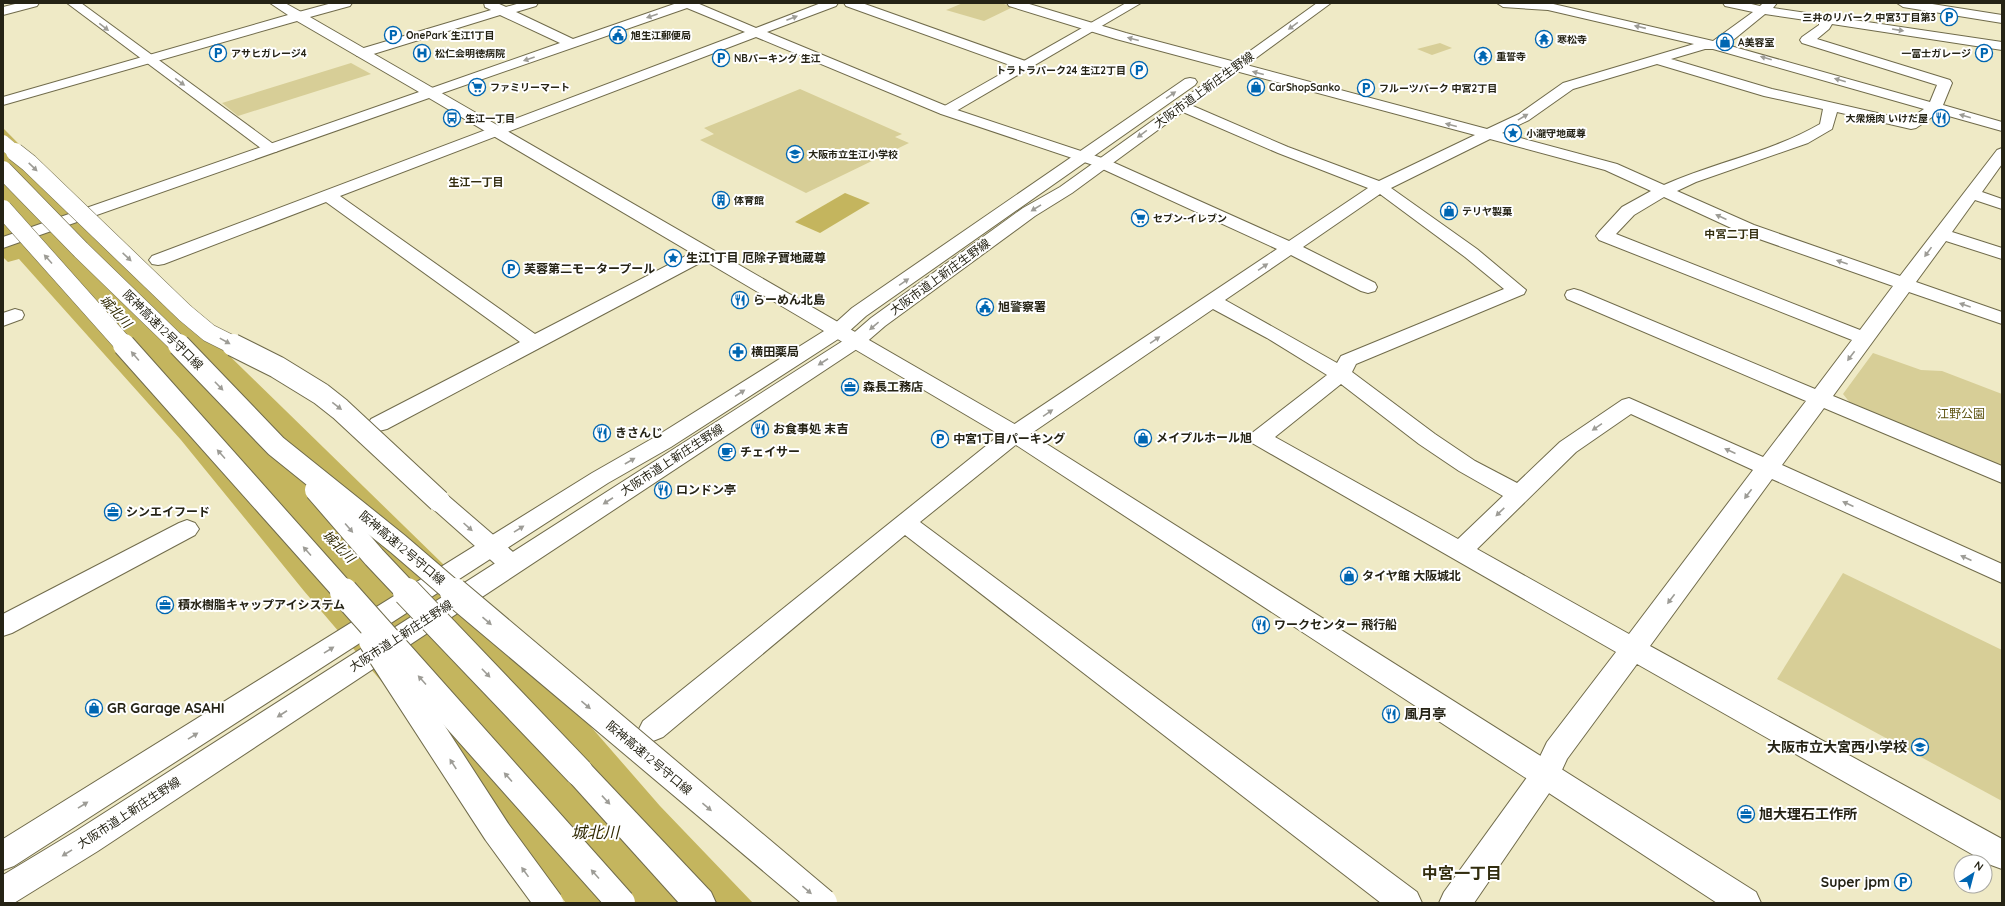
<svg xmlns="http://www.w3.org/2000/svg" width="2005" height="906" viewBox="0 0 2005 906" font-family="Quicksand,'Noto Sans JP',sans-serif">
  <style>
    .green { fill: #d7ce97 }
    .water { fill: #c4b55e }
    .lines { fill: none; stroke-linecap: round; stroke-linejoin: round }
    .minor-casing { stroke: #706b4b; stroke-width: 2 }
    .tertiary-casing { stroke: #706b4b; stroke-width: 2 }
    .primary-casing { stroke: #706b4b; stroke-width: 2 }
    .motorway-casing { stroke: #706b4b; stroke-width: 2 }
    .minor { fill: #fff; fill-rule: evenodd }
    .tertiary { fill: #fff; fill-rule: evenodd }
    .primary { fill: #fff; fill-rule: evenodd }
    .motorway { fill: #fff; fill-rule: evenodd }
    .motorway-bridge-far3-casing { stroke: #706b4b; stroke-width: 14; stroke-linecap: butt }
    .motorway-bridge-far2-casing { stroke: #706b4b; stroke-width: 19; stroke-linecap: butt }
    .motorway-bridge-far1-casing { stroke: #706b4b; stroke-width: 24; stroke-linecap: butt }
    .motorway-bridge-casing { stroke: #706b4b; stroke-width: 30; stroke-linecap: butt }
    .motorway-bridge-far3 { stroke: #fff; stroke-width: 14 }
    .motorway-bridge-far2 { stroke: #fff; stroke-width: 18 }
    .motorway-bridge-far1 { stroke: #fff; stroke-width: 22 }
    .motorway-bridge { stroke: #fff; stroke-width: 28 }
    .oneway { fill: #9d9c96 }
    .labels { text-anchor: middle; stroke-width: 4; stroke-linejoin: round; paint-order: stroke }
    .far-poi-label { font-size: 10px; font-weight: bold; fill: #252315; stroke: #fff; text-anchor: start }
    .far-neighbourhood-label { font-size: 11px; font-weight: bold; fill: #322d0e; stroke: #fff }
    .street-label { font-size: 12px; fill: #252315; stroke: #fff }
    .poi-label { font-size: 12px; font-weight: bold; fill: #252315; stroke: #fff; text-anchor: start }
    .park-label { font-size: 12px; fill: #5d520f; stroke: #fff }
    .water-label { font-size: 13px; font-style: italic; fill: #302902; stroke: #fff }
    .near-poi-label { font-size: 14px; font-weight: bold; fill: #252315; stroke: #fff; text-anchor: start }
    .near-water-label { font-size: 16px; font-style: italic; fill: #302902; stroke: #fff }
    .near-neighbourhood-label { font-size: 16px; font-weight: bold; fill: #322d0e; stroke: #fff }
  </style>
  <rect width="100%" height="100%" fill="#efeac6"/>
  <g class="green">
    <polygon points="963,3 1001,3 1013,7 984,21 946,10"/>
    <polygon points="1440,43 1452,48 1432,55 1417,49"/>
    <polygon points="351,63 371,74 238,116 222,103"/>
    <polygon points="800,89 902,134 895,137 909,143 806,193 700,140 714,134 704,128"/>
    <polygon points="1873,353 1921,370 1942,371 2002,394 2002,467 1851,404 1843,394"/>
    <polygon points="1843,573 2002,650 2002,801 1777,679"/>
  </g>
  <g class="water">
    <polygon points="3,128 204,331 484,604 660,806 753,903 566,903 483,800 304,591 181,440 19,259 8,262 3,257"/>
    <polygon points="845,193 870,203 820,233 795,222"/>
  </g>
  <g class="lines">
    <g class="minor-casing">
      <g id="minor">
        <polygon points="67,3 81,3 276,146 279,149 276,152 266,152"/>
        <polygon points="332,3 352,3 350,6 299,20 293,16 295,13"/>
        <path d="M484 3H497L506 7 520 3H538L536 6 516 12 573 39 677 3H697L756 28 821 3H838L836 6 767 32 951 108 1108 160 1289 241 1368 188 1278 153 1176 109 1174 106 1176 103H1186L1288 147 1379 181 1475 135 1116 39 1009 6 1007 3H1026L1126 33 1487 129 1519 114 1563 83 1694 44 1548 10 1503 7 1497 3H1549L1713 41 1753 12 1725 6 1723 3H1747L1760 6 1763 3H1777L1773 8 2002 42V50L1832 24 1829 29 1817 39 1950 80 1952 83 1943 105 2002 122V131L1938 113 1916 128 1911 129 1837 112 1832 129 1808 143 1696 182 1677 191 1754 225 1900 276 1997 150 2002 148V164L1982 192 2002 199V209L1975 200 1952 232 2002 248V259L1946 241 1916 282 2002 312V324L1909 292 1833 396 2002 466V483L1824 408 1782 465 2002 564V583L1772 479 1650 646 2002 839V869L1991 865 1637 664 1567 759 1556 783 1474 903H1439L1444 892 1536 765 1547 742 1616 652 1252 443 1249 438 1252 433 1327 375 1267 338 1213 309 1023 439 920 522 1417 892 1422 903H1381L905 535 663 737 653 741 643 737 639 729 643 721 1007 429 1277 249 1096 166 941 114 756 37 340 196 535 334 699 249 705 248 711 249 714 253 711 257 387 429 379 431 371 429 368 424 371 419 520 342 326 202 164 264 158 265 152 264 149 260 152 256 745 32 687 8 431 97 426 96 424 93 426 90 560 43 500 15 367 56H357L355 53 357 50 491 10 485 7ZM1765 14 1819 22V25L1802 37 1800 40 1802 43 1937 85 1930 102 1727 45ZM1705 49H1713L1924 109 1908 120 1772 89 1671 59ZM1657 64 1764 96 1823 109 1820 124C1772 152 1715 162 1664 185L1617 164 1502 133 1529 120 1573 89ZM1490 139 1605 170 1651 191 1622 207 1599 232 1596 236 1599 240 1852 340 1815 389 1581 291 1574 289 1567 291 1565 295 1567 299 1806 401 1763 457 1629 398 1622 400 1560 442 1517 483 1475 461 1435 434 1352 372 1356 364 1524 294 1526 290 1477 249 1391 188ZM1380 194 1465 257 1504 289 1341 356 1337 363 1225 300 1291 255 1361 291 1368 293 1375 291 1377 287 1375 283 1303 247ZM1664 197 1742 233 1893 286 1860 330 1616 234 1634 215ZM1341 384 1419 444 1459 471 1503 496 1458 539 1275 437ZM1631 414 1753 470 1629 634 1477 549 1576 452Z"/>
        <polygon points="844,3 862,3 1031,63 1033,66 1031,69 1021,69 846,6"/>
        <polygon points="1897,3 1926,3 2002,15 2002,23 1903,7"/>
        <polygon points="15,309 22,311 24,315 22,319 3,326 3,313"/>
        <polygon points="187,520 195,523 199,529 195,535 12,633 3,636 3,614 179,523"/>
      </g>
    </g>
    <g class="tertiary-casing">
      <g id="tertiary">
        <polygon points="19,3 39,3 37,6 3,15 3,7"/>
        <polygon points="270,3 285,3 303,13 1023,429 1756,892 1761,903 1717,903 1007,439 429,98 3,248 3,237 419,92 297,21 3,105 3,97 288,15"/>
        <polygon points="1126,3 1141,3 951,114 941,114 939,111 941,108"/>
      </g>
    </g>
    <g class="primary-casing">
      <g id="primary">
        <polygon points="1317,3 1331,3 1072,193 1035,216 885,326 863,345 98,851 14,903 3,903 3,875 76,831 849,337 871,318 1023,208 1060,187"/>
        <polygon points="1190,78 1195,79 1197,82 1195,85 866,316 846,334 671,447 608,483 14,866 3,870 3,839 592,473 655,437 832,326 852,308 1185,79"/>
      </g>
    </g>
    <g class="motorway-casing">
      <g id="motorway">
        <polygon points="439,493 447,495 520,558 523,564 520,570 511,573 502,570 431,507 427,501 431,495"/>
        <polygon points="579,759 589,763 711,892 716,903 679,903 569,781 565,772 569,763"/>
      </g>
    </g>
    <use href="#minor" class="minor"/>
    <use href="#tertiary" class="tertiary"/>
    <use href="#primary" class="primary"/>
    <use href="#motorway" class="motorway"/>
    <g class="motorway-bridge-far3-casing">
      <polyline id="motorway-bridge-far3" points="3,142 16,153"/>
    </g>
    <g class="motorway-bridge-far2-casing">
      <g id="motorway-bridge-far2">
        <polyline points="15,152 29,163 185,313 209,333 235,346"/>
        <polyline points="3,170 81,250 180,346"/>
        <polyline points="3,209 125,346"/>
      </g>
    </g>
    <g class="motorway-bridge-far1-casing">
      <g id="motorway-bridge-far1">
        <polyline points="124,345 345,593"/>
        <polyline points="179,345 276,446 398,544 455,593"/>
        <polyline points="233,345 277,367 321,394 340,409 439,501"/>
        <polyline points="316,490 374,557 408,593"/>
      </g>
    </g>
    <g class="motorway-bridge-casing">
      <g id="motorway-bridge">
        <polyline points="344,592 621,903"/>
        <polyline points="407,592 579,772"/>
        <polyline points="454,592 823,903"/>
        <polyline points="373,641 497,832 549,903"/>
      </g>
    </g>
    <use href="#motorway-bridge-far3" class="motorway-bridge-far3"/>
    <use href="#motorway-bridge-far2" class="motorway-bridge-far2"/>
    <use href="#motorway-bridge-far1" class="motorway-bridge-far1"/>
    <use href="#motorway-bridge" class="motorway-bridge"/>
  </g>
  <defs><path id="oneway-solid" d="M-6-.8H1V-3.2L6.5 0L1 3.2V.8H-6Z"/></defs>
  <g class="oneway">
    <use href="#oneway-solid" transform="translate(652 16) rotate(161)"/>
    <use href="#oneway-solid" transform="translate(792 18) rotate(-21)"/>
    <use href="#oneway-solid" transform="translate(1293 26) rotate(144)"/>
    <use href="#oneway-solid" transform="translate(104 27) rotate(38)"/>
    <use href="#oneway-solid" transform="translate(1640 27) rotate(-167)"/>
    <use href="#oneway-solid" transform="translate(1898 30) rotate(9)"/>
    <use href="#oneway-solid" transform="translate(1133 39) rotate(-165)"/>
    <use href="#oneway-solid" transform="translate(1766 58) rotate(-164)"/>
    <use href="#oneway-solid" transform="translate(529 59) rotate(161)"/>
    <use href="#oneway-solid" transform="translate(1258 73) rotate(-165)"/>
    <use href="#oneway-solid" transform="translate(1840 80) rotate(-164)"/>
    <use href="#oneway-solid" transform="translate(180 82) rotate(36)"/>
    <use href="#oneway-solid" transform="translate(1171 95) rotate(-35)"/>
    <use href="#oneway-solid" transform="translate(1965 116) rotate(-164)"/>
    <use href="#oneway-solid" transform="translate(1523 117) rotate(-31)"/>
    <use href="#oneway-solid" transform="translate(1451 125) rotate(-165)"/>
    <use href="#oneway-solid" transform="translate(1142 134) rotate(144)"/>
    <use href="#oneway-solid" transform="translate(33 167) rotate(44)"/>
    <use href="#oneway-solid" transform="translate(1036 208) rotate(148)"/>
    <use href="#oneway-solid" transform="translate(1721 217) rotate(-156)"/>
    <use href="#oneway-solid" transform="translate(1928 252) rotate(126)"/>
    <use href="#oneway-solid" transform="translate(127 257) rotate(43)"/>
    <use href="#oneway-solid" transform="translate(48 259) rotate(-132)"/>
    <use href="#oneway-solid" transform="translate(1842 262) rotate(-161)"/>
    <use href="#oneway-solid" transform="translate(1263 267) rotate(-34)"/>
    <use href="#oneway-solid" transform="translate(904 282) rotate(-35)"/>
    <use href="#oneway-solid" transform="translate(1965 305) rotate(-161)"/>
    <use href="#oneway-solid" transform="translate(874 326) rotate(140)"/>
    <use href="#oneway-solid" transform="translate(1155 340) rotate(-34)"/>
    <use href="#oneway-solid" transform="translate(225 341) rotate(29)"/>
    <use href="#oneway-solid" transform="translate(135 356) rotate(-131)"/>
    <use href="#oneway-solid" transform="translate(1851 356) rotate(127)"/>
    <use href="#oneway-solid" transform="translate(823 362) rotate(147)"/>
    <use href="#oneway-solid" transform="translate(219 386) rotate(46)"/>
    <use href="#oneway-solid" transform="translate(740 393) rotate(-33)"/>
    <use href="#oneway-solid" transform="translate(337 406) rotate(38)"/>
    <use href="#oneway-solid" transform="translate(1048 413) rotate(-34)"/>
    <use href="#oneway-solid" transform="translate(1597 427) rotate(146)"/>
    <use href="#oneway-solid" transform="translate(1730 451) rotate(-156)"/>
    <use href="#oneway-solid" transform="translate(221 454) rotate(-132)"/>
    <use href="#oneway-solid" transform="translate(630 461) rotate(-30)"/>
    <use href="#oneway-solid" transform="translate(1748 494) rotate(127)"/>
    <use href="#oneway-solid" transform="translate(608 501) rotate(147)"/>
    <use href="#oneway-solid" transform="translate(1848 504) rotate(-156)"/>
    <use href="#oneway-solid" transform="translate(1500 512) rotate(136)"/>
    <use href="#oneway-solid" transform="translate(468 527) rotate(42)"/>
    <use href="#oneway-solid" transform="translate(349 528) rotate(49)"/>
    <use href="#oneway-solid" transform="translate(519 529) rotate(-32)"/>
    <use href="#oneway-solid" transform="translate(307 551) rotate(-132)"/>
    <use href="#oneway-solid" transform="translate(1966 558) rotate(-156)"/>
    <use href="#oneway-solid" transform="translate(1671 599) rotate(127)"/>
    <use href="#oneway-solid" transform="translate(487 621) rotate(41)"/>
    <use href="#oneway-solid" transform="translate(329 650) rotate(-32)"/>
    <use href="#oneway-solid" transform="translate(486 673) rotate(46)"/>
    <use href="#oneway-solid" transform="translate(422 680) rotate(-132)"/>
    <use href="#oneway-solid" transform="translate(586 705) rotate(40)"/>
    <use href="#oneway-solid" transform="translate(282 714) rotate(147)"/>
    <use href="#oneway-solid" transform="translate(193 736) rotate(-32)"/>
    <use href="#oneway-solid" transform="translate(453 764) rotate(-123)"/>
    <use href="#oneway-solid" transform="translate(508 777) rotate(-132)"/>
    <use href="#oneway-solid" transform="translate(606 800) rotate(47)"/>
    <use href="#oneway-solid" transform="translate(83 805) rotate(-32)"/>
    <use href="#oneway-solid" transform="translate(707 807) rotate(40)"/>
    <use href="#oneway-solid" transform="translate(67 853) rotate(148)"/>
    <use href="#oneway-solid" transform="translate(525 872) rotate(-126)"/>
    <use href="#oneway-solid" transform="translate(595 874) rotate(-132)"/>
    <use href="#oneway-solid" transform="translate(807 890) rotate(40)"/>
  </g>
  <defs>
    <g id="parking-ring" transform="scale(0.9)"><circle r="9.5" fill="#fff" stroke="#0066b2" stroke-width="1.5"/><path d="M-3.5-5.5H1a3.5 3.5 0 0 1 0 7H-1V5.5H-3.5ZM-1-3.4V-.6H.8a1.4 1.4 0 0 0 0-2.8Z" fill="#0066b2"/></g>
    <g id="civic-ring" transform="scale(0.9)"><circle r="9.5" fill="#fff" stroke="#0066b2" stroke-width="1.5"/><path d="M-.6-6.5H3V-4.5H.6V-3L4-1V1h2V6H-6V1h2V-1L-.6-3ZM-1.2 2.5V6h2.4V2.5Z" fill="#0066b2"/></g>
    <g id="temple-ring" transform="scale(0.9)"><circle r="9.5" fill="#fff" stroke="#0066b2" stroke-width="1.5"/><path d="M0-6L5-2H3V0L6.5 2.5H4V6H1.5V3h-3V6H-4V2.5H-6.5L-3 0V-2H-5Z" fill="#0066b2"/></g>
    <g id="shop-ring" transform="scale(0.9)"><circle r="9.5" fill="#fff" stroke="#0066b2" stroke-width="1.5"/><path d="M-5-2.5h2.3a2.7 3.5 0 0 1 5.4 0H5L5.5 6h-11ZM-1.5-2.5h3a1.5 2.3 0 0 0-3 0Z" fill="#0066b2"/></g>
    <g id="hospital-ring" transform="scale(0.9)"><circle r="9.5" fill="#fff" stroke="#0066b2" stroke-width="1.5"/><path d="M-5-5h3v3.5h4V-5h3V5h-3V1.5h-4V5h-3Z" fill="#0066b2"/></g>
    <g id="supermarket-ring" transform="scale(0.9)"><circle r="9.5" fill="#fff" stroke="#0066b2" stroke-width="1.5"/><path d="M-6-5.5h2.5l.6 2H6L4.5 2H-2.5L-4.4-4H-6ZM-1.5 3.2a1.3 1.3 0 1 0 .1 0ZM3 3.2a1.3 1.3 0 1 0 .1 0Z" fill="#0066b2"/></g>
    <g id="bus-ring" transform="scale(0.9)"><circle r="9.5" fill="#fff" stroke="#0066b2" stroke-width="1.5"/><path d="M-5-6H5V4H4V6H2V4H-2V6H-4V4H-5ZM-3.5-4V0h7V-4ZM-3.5 1.2v1.5H-2V1.2ZM2 1.2v1.5H3.5V1.2Z" fill="#0066b2"/></g>
    <g id="restaurant-ring" transform="scale(0.9)"><circle r="9.5" fill="#fff" stroke="#0066b2" stroke-width="1.5"/><path d="M-5-6h1v4h1v-4h1v4h1v-4h1v5L-1.5 .5V6h-2V.5L-5-1ZM5-6V6H3V1.5H1.5Q1.5-4 5-6Z" fill="#0066b2"/></g>
    <g id="sight-ring" transform="scale(0.9)"><circle r="9.5" fill="#fff" stroke="#0066b2" stroke-width="1.5"/><path d="M0-6L1.8-2.2L6-1.7L2.9 1.2L3.7 5.4L0 3.3L-3.7 5.4L-2.9 1.2L-6-1.7L-1.8-2.2Z" fill="#0066b2"/></g>
    <g id="school-ring" transform="scale(0.9)"><circle r="9.5" fill="#fff" stroke="#0066b2" stroke-width="1.5"/><path d="M0-5L7-2L0 1L-7-2ZM-4 1L0 2.5L4 1V4Q0 6-4 4Z" fill="#0066b2"/></g>
    <g id="building-ring" transform="scale(0.9)"><circle r="9.5" fill="#fff" stroke="#0066b2" stroke-width="1.5"/><path d="M-4-6H4V6H1V3H-1V6H-4ZM-2.5-4.3h1.7v1.8h-1.7ZM.8-4.3h1.7v1.8H.8ZM-2.5-1h1.7V.8h-1.7ZM.8-1h1.7V.8H.8Z" fill="#0066b2"/></g>
    <g id="pharmacy-ring" transform="scale(0.9)"><circle r="9.5" fill="#fff" stroke="#0066b2" stroke-width="1.5"/><path d="M-2-6h4v4h4v4h-4v4h-4v-4h-4v-4h4Z" fill="#0066b2"/></g>
    <g id="office-ring" transform="scale(0.9)"><circle r="9.5" fill="#fff" stroke="#0066b2" stroke-width="1.5"/><path d="M-6-3h4V-5.5h4V-3h4V5H-6ZM-1-4.5V-3h2v-1.5ZM-6 0V1H6V0Z" fill="#0066b2"/></g>
    <g id="cafe-ring" transform="scale(0.9)"><circle r="9.5" fill="#fff" stroke="#0066b2" stroke-width="1.5"/><path d="M-5.5-4.5H6V0H3Q3 3.5 0 3.5H-2.5Q-5.5 3.5-5.5 0ZM3-3.2v2h1.7v-2ZM-6 4.5H4V6H-6Z" fill="#0066b2"/></g>
  </defs>
  <g fill-rule="evenodd">
    <use href="#parking-ring" x="1949" y="17"/>
    <use href="#parking-ring" x="393" y="35"/>
    <use href="#civic-ring" x="618" y="35"/>
    <use href="#temple-ring" x="1544" y="39"/>
    <use href="#shop-ring" x="1725" y="42"/>
    <use href="#parking-ring" x="218" y="53"/>
    <use href="#hospital-ring" x="422" y="53"/>
    <use href="#parking-ring" x="1984" y="53"/>
    <use href="#temple-ring" x="1483" y="56"/>
    <use href="#parking-ring" x="721" y="58"/>
    <use href="#parking-ring" x="1139" y="70"/>
    <use href="#supermarket-ring" x="477" y="87"/>
    <use href="#shop-ring" x="1256" y="87"/>
    <use href="#parking-ring" x="1366" y="88"/>
    <use href="#bus-ring" x="452" y="118"/>
    <use href="#restaurant-ring" x="1941" y="118"/>
    <use href="#sight-ring" x="1513" y="133"/>
    <use href="#school-ring" x="795" y="154"/>
    <use href="#building-ring" x="721" y="200"/>
    <use href="#shop-ring" x="1449" y="211"/>
    <use href="#supermarket-ring" x="1140" y="218"/>
    <use href="#sight-ring" x="673" y="258"/>
    <use href="#parking-ring" x="511" y="269"/>
    <use href="#restaurant-ring" x="740" y="300"/>
    <use href="#civic-ring" x="985" y="307"/>
    <use href="#pharmacy-ring" x="738" y="352"/>
    <use href="#office-ring" x="850" y="387"/>
    <use href="#restaurant-ring" x="760" y="429"/>
    <use href="#restaurant-ring" x="602" y="433"/>
    <use href="#shop-ring" x="1143" y="438"/>
    <use href="#parking-ring" x="940" y="439"/>
    <use href="#cafe-ring" x="727" y="452"/>
    <use href="#restaurant-ring" x="663" y="490"/>
    <use href="#office-ring" x="113" y="512"/>
    <use href="#shop-ring" x="1349" y="576"/>
    <use href="#office-ring" x="165" y="605"/>
    <use href="#restaurant-ring" x="1261" y="625"/>
    <use href="#shop-ring" x="94" y="708"/>
    <use href="#restaurant-ring" x="1391" y="714"/>
    <use href="#school-ring" x="1920" y="747"/>
    <use href="#office-ring" x="1746" y="814"/>
    <use href="#parking-ring" x="1903" y="882"/>
  </g>
  <g class="labels">
    <g class="far-poi-label">
      <text x="1936" y="21" text-anchor="end">三井のリパーク 中宮3丁目第3</text>
      <text x="406" y="39">OnePark 生江1丁目</text>
      <text x="631" y="39">旭生江郵便局</text>
      <text x="1557" y="43">寒松寺</text>
      <text x="1738" y="46">A美容室</text>
      <text x="231" y="57">アサヒガレージ4</text>
      <text x="435" y="57">松仁会明徳病院</text>
      <text x="1971" y="57" text-anchor="end">一富士ガレージ</text>
      <text x="1496" y="60">重誓寺</text>
      <text x="734" y="62">NBパーキング 生江</text>
      <text x="1126" y="74" text-anchor="end">トラトラパーク24 生江2丁目</text>
      <text x="490" y="91">ファミリーマート</text>
      <text x="1269" y="91">CarShopSanko</text>
      <text x="1379" y="92">フルーツパーク 中宮2丁目</text>
      <text x="465" y="122">生江一丁目</text>
      <text x="1928" y="122" text-anchor="end">大衆焼肉 いけだ屋</text>
      <text x="1526" y="137">小瀧守地蔵尊</text>
      <text x="808" y="158">大阪市立生江小学校</text>
      <text x="734" y="204">体育館</text>
      <text x="1462" y="215">テリヤ製菓</text>
      <text x="1153" y="222">セブン-イレブン</text>
    </g>
    <g class="far-neighbourhood-label">
      <text x="476" y="186">生江一丁目</text>
      <text x="1732" y="238">中宮二丁目</text>
    </g>
    <g class="street-label">
      <text transform="translate(1204 90) rotate(-36)" y="4">大阪市道上新庄生野線</text>
      <text transform="translate(940 277) rotate(-36)" y="4">大阪市道上新庄生野線</text>
      <text transform="translate(163 330) rotate(45)" y="4">阪神高速12号守口線</text>
      <text transform="translate(672 460) rotate(-33)" y="4">大阪市道上新庄生野線</text>
      <text transform="translate(402 548) rotate(40)" y="4">阪神高速12号守口線</text>
      <text transform="translate(401 636) rotate(-33)" y="4">大阪市道上新庄生野線</text>
      <text transform="translate(649 758) rotate(40)" y="4">阪神高速12号守口線</text>
      <text transform="translate(129 813) rotate(-33)" y="4">大阪市道上新庄生野線</text>
    </g>
    <g class="poi-label">
      <text x="686" y="262">生江1丁目 厄除子寶地蔵尊</text>
      <text x="524" y="273">芙蓉第二モータープール</text>
      <text x="753" y="304">らーめん北島</text>
      <text x="998" y="311">旭警察署</text>
      <text x="751" y="356">横田薬局</text>
      <text x="863" y="391">森長工務店</text>
      <text x="773" y="433">お食事処 末吉</text>
      <text x="615" y="437">きさんじ</text>
      <text x="1156" y="442">メイプルホール旭</text>
      <text x="953" y="443">中宮1丁目パーキング</text>
      <text x="740" y="456">チェイサー</text>
      <text x="676" y="494">ロンドン亭</text>
      <text x="126" y="516">シンエイフード</text>
      <text x="1362" y="580">タイヤ館 大阪城北</text>
      <text x="178" y="609">積水樹脂キャップアイシステム</text>
      <text x="1274" y="629">ワークセンター 飛行船</text>
    </g>
    <g class="park-label">
      <text x="1961" y="418">江野公園</text>
    </g>
    <g class="water-label">
      <text transform="translate(116 311) rotate(47)" y="5">城北川</text>
      <text transform="translate(339 546) rotate(45)" y="5">城北川</text>
    </g>
    <g class="near-poi-label">
      <text x="107" y="713">GR Garage ASAHI</text>
      <text x="1404" y="719">風月亭</text>
      <text x="1907" y="752" text-anchor="end">大阪市立大宮西小学校</text>
      <text x="1759" y="819">旭大理石工作所</text>
      <text x="1890" y="887" text-anchor="end">Super jpm</text>
    </g>
    <g class="near-water-label">
      <text x="595" y="838">城北川</text>
    </g>
    <g class="near-neighbourhood-label">
      <text x="1462" y="879">中宮一丁目</text>
    </g>
  </g>
  <rect width="2005" height="906" fill="none" stroke="#252315" stroke-width="8"/>
  <g transform="translate(1973 874) rotate(36)"><circle r="19" fill="#ffffff" stroke="#a8a7a1"/>
  <path d="M0-3L7 15L0 10L-7 15Z" fill="#0066b2"/>
  <text y="-6" font-size="11" font-weight="bold" text-anchor="middle" fill="#252315">N</text>
  </g>
</svg>
